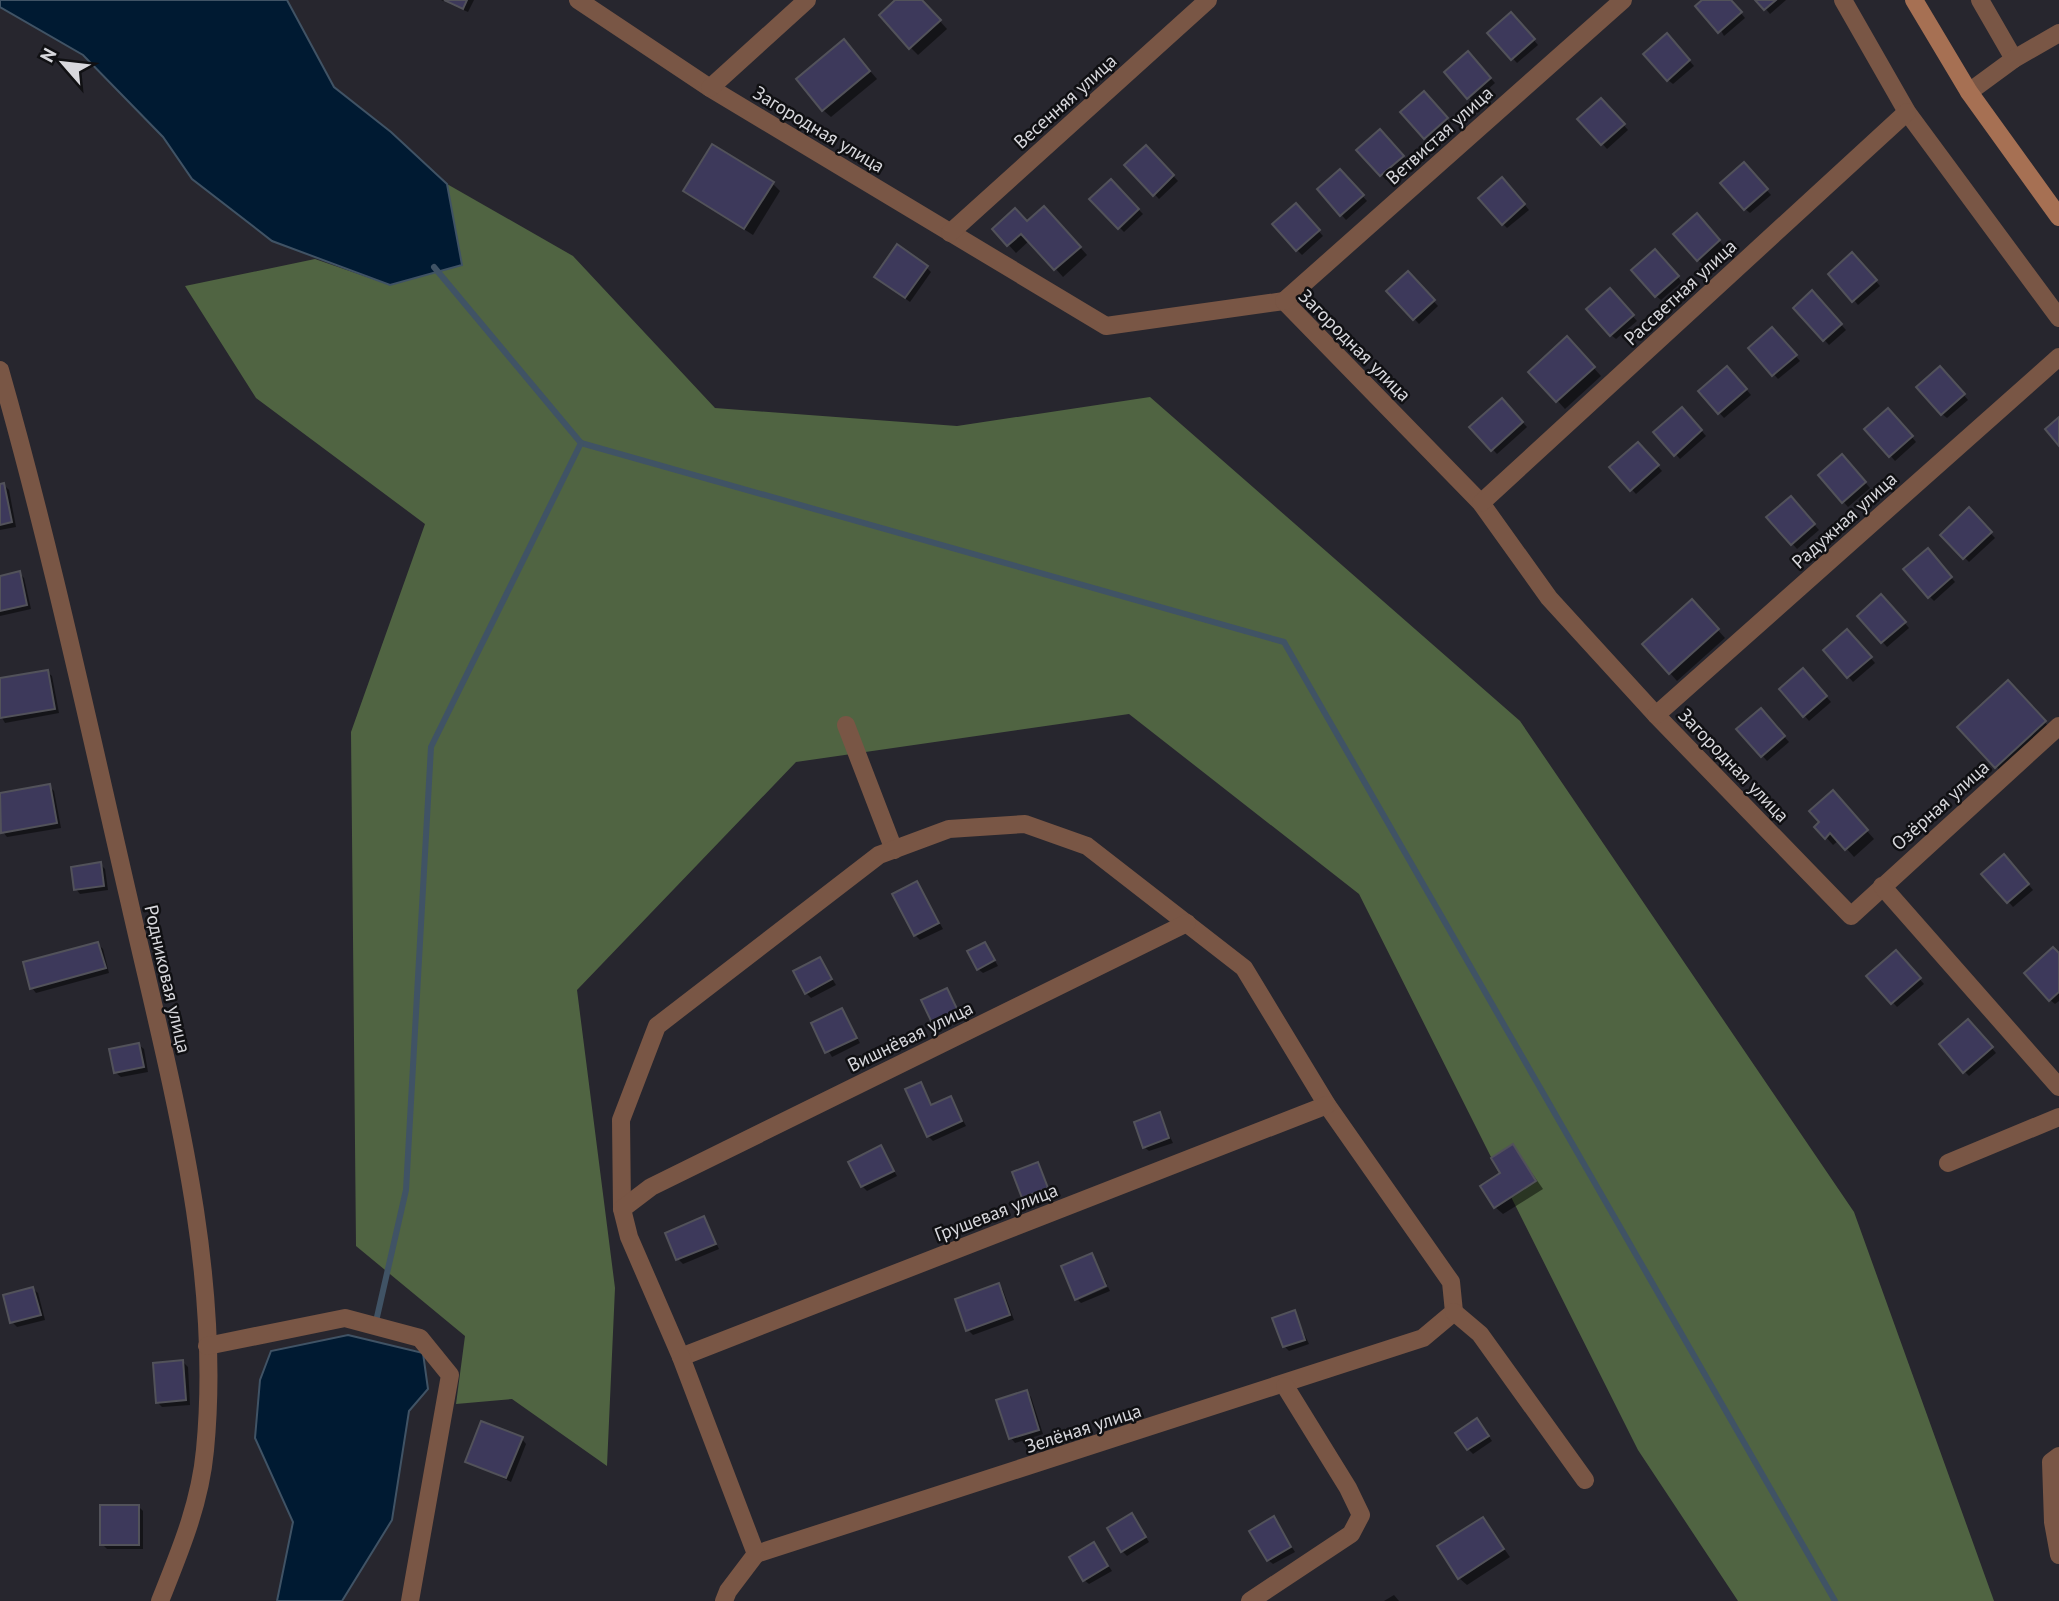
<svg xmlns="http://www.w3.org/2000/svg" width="2059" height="1601" viewBox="0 0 2059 1601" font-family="'PT Sans',sans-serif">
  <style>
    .forest { fill: #506442 }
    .water { fill: #001a32; stroke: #405365; stroke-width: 2 }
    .shadow { fill: #0007 }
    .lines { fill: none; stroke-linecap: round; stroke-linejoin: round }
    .stream { stroke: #405365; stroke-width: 6 }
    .building { fill: #3d395b; stroke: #52525a; stroke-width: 2 }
    .street { stroke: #795645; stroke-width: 18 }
    .secondary { stroke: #a67053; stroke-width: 18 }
    .labels { text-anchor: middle; stroke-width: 5; stroke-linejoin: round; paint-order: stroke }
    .street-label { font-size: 19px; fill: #d7d7dc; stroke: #101013 }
  </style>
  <rect width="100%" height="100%" fill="#27262e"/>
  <polygon class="forest" points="447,184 573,256 715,408 957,426 1150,397 1520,721 1854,1212 1994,1601 1738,1601 1638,1450 1359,894 1129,714 796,762 577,990 615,1288 607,1466 512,1399 456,1404 465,1336 356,1246 351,732 425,524 256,398 185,286 315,259 390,285 462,265"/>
  <g class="water">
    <polygon points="0,0 287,0 334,87 391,132 447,184 462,265 390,285 272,241 192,179 163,137 83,55 0,7"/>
    <polygon points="348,1335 423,1353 428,1389 409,1411 392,1520 342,1601 277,1601 293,1522 255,1438 260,1380 271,1351"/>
  </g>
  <g class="shadow">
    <polygon points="441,0 474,0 468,12"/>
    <polygon points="898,0 921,0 947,29 918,55 910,47"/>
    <polygon points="1704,0 1730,0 1745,18 1724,36"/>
    <polygon points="1758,0 1786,0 1770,14"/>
    <polygon points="1516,19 1538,45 1517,63 1490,33"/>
    <polygon points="1672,41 1694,66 1673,84 1668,80"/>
    <polygon points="851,49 877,79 831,117 823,110"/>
    <polygon points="1472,58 1495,83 1473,102 1469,97"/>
    <polygon points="1429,98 1451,124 1430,143 1403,112"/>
    <polygon points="1606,105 1628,130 1607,149 1580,119"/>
    <polygon points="1380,131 1407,161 1386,180 1359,150"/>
    <polygon points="1146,147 1178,181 1159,199 1127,165"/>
    <polygon points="1744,165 1771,195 1750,213 1745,209"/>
    <polygon points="1340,171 1367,201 1346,220 1319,190"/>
    <polygon points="1111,181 1143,214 1124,232 1092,199"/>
    <polygon points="772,183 780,191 753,235 685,191"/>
    <polygon points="1507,184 1529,210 1507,228 1503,224"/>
    <polygon points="1296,206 1323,236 1302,255 1297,250"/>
    <polygon points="1052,216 1087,255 1063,277 1030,240 1016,253 994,229"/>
    <polygon points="1701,220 1724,246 1703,265 1698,260"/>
    <polygon points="1660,256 1682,282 1661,300 1656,296"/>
    <polygon points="1857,259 1880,286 1858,305 1854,300"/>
    <polygon points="926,267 931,272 910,302 881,281"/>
    <polygon points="1408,274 1438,306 1419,324 1389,291"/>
    <polygon points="1610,291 1637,321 1616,339 1611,335"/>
    <polygon points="1812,293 1846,330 1829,345 1795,308"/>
    <polygon points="1777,334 1800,361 1778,379 1750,348"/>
    <polygon points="1574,346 1601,376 1565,409 1531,372"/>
    <polygon points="1732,373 1751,395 1724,418 1700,391"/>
    <polygon points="1945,373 1968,400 1947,418 1942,414"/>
    <polygon points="1502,400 1527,427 1497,454 1472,427"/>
    <polygon points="1687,414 1706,436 1680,459 1656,432"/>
    <polygon points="1893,415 1916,442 1895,461 1867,429"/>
    <polygon points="1643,449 1662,471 1636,494 1612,468"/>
    <polygon points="1847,461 1870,488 1848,507 1820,475"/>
    <polygon points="4,485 9,490 16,527 0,530 0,486"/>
    <polygon points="1795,503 1819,530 1797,549 1769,517"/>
    <polygon points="1969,510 1995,538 1969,562 1942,535"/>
    <polygon points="1932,555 1955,582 1934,601 1929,596"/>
    <polygon points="19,573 24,578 31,609 0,616 0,577"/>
    <polygon points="1886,601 1909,628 1887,647 1860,616"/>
    <polygon points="1699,609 1725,638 1677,681 1670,673"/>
    <polygon points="1852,636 1875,663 1853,682 1825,650"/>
    <polygon points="47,672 52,676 59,713 5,723 0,714 0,680"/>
    <polygon points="1807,675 1831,702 1809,721 1781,689"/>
    <polygon points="2008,683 2052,730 2004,775 1960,727"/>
    <polygon points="1765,715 1789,742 1767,761 1739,729"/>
    <polygon points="49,786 54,791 61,828 7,837 3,832 0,795"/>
    <polygon points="1840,800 1874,839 1854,857 1839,840 1833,845 1817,827"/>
    <polygon points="2008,861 2033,890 2013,907 1984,874"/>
    <polygon points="100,864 105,869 108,890 80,894 76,889"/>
    <polygon points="917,883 943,929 920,940 915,935"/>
    <polygon points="98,944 103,949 109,973 36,993 32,988"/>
    <polygon points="985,944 998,966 983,973 978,969"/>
    <polygon points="2059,955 2059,1001 2055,1004 2050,1000"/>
    <polygon points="1900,957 1924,984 1897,1007 1869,976"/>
    <polygon points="820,959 836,985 811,998 806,993"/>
    <polygon points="947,990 962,1018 939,1029 935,1024"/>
    <polygon points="842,1010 860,1043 832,1057 813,1023"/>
    <polygon points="1973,1026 1996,1053 1969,1076 1965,1072"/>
    <polygon points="139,1045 144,1049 148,1072 121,1077 116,1073"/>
    <polygon points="920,1084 933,1106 951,1098 966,1126 933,1141 928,1136"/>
    <polygon points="1159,1114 1173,1143 1149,1151 1144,1147"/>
    <polygon points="1513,1146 1543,1189 1503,1214 1495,1207"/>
    <polygon points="880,1147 897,1176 867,1191 862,1186"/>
    <polygon points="1038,1164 1051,1193 1028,1202 1023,1197"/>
    <polygon points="704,1218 719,1249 683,1264 678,1259"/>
    <polygon points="1092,1255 1107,1284 1076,1297"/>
    <polygon points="999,1285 1003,1290 1014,1320 973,1335 968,1330"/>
    <polygon points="1108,1287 1110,1291 1081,1303 1078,1300"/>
    <polygon points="33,1289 38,1293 45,1320 17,1327 12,1322"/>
    <polygon points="1294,1312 1309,1344 1289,1351 1284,1346"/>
    <polygon points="183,1362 188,1367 190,1405 162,1407 157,1402"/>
    <polygon points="1026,1392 1031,1397 1043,1434 1015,1443 1011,1438"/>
    <polygon points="1481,1425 1492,1441 1473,1454 1468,1449"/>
    <polygon points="522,1439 526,1444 511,1482 467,1461"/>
    <polygon points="138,1506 143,1511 143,1549 107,1549 102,1544"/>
    <polygon points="1132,1515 1149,1542 1127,1556 1122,1551"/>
    <polygon points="1274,1519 1295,1552 1273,1564 1268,1560"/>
    <polygon points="1483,1519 1510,1557 1467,1585 1459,1578"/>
    <polygon points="1094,1544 1112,1571 1089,1584 1084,1580"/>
    <polygon points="1394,1595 1399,1601 1384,1601"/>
  </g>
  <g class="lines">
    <g class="stream">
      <polyline points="434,267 581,443 1284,642 1835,1601"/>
      <polyline points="377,1317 406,1190 431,747 581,443"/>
    </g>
  </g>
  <g class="building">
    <polygon points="444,0 467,0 463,9"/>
    <polygon points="895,0 922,0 941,20 909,49 879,15"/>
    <polygon points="1702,0 1731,0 1742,12 1718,33 1695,6"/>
    <polygon points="1755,0 1776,0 1764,10"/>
    <polygon points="1511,12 1535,39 1511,60 1487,33"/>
    <polygon points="1667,33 1690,60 1667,81 1643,54"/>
    <polygon points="844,39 870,71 822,111 796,79"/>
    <polygon points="1468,51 1491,78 1467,99 1444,72"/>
    <polygon points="1424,91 1448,118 1424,139 1400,112"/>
    <polygon points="1601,98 1625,124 1601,145 1577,119"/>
    <polygon points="1380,129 1404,156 1380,176 1356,150"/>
    <polygon points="712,144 774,182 744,229 683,191"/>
    <polygon points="1146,145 1174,175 1153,196 1124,165"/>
    <polygon points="1744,162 1768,189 1744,210 1720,183"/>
    <polygon points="1340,169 1364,195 1340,216 1317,189"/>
    <polygon points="1502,177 1525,204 1502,225 1478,198"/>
    <polygon points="1111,179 1139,209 1118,229 1089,199"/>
    <polygon points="1296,203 1320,230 1296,251 1272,224"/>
    <polygon points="1044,206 1081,247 1054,270 1021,234 1007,246 992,229 1015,208 1027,221"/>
    <polygon points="1697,213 1720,240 1697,261 1673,234"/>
    <polygon points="897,244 928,266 905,298 874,277"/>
    <polygon points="1655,249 1679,276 1655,297 1631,270"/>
    <polygon points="1852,252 1877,280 1852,302 1828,274"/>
    <polygon points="1408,271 1435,300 1413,320 1386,291"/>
    <polygon points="1610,288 1634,315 1610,336 1586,309"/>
    <polygon points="1812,290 1842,324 1823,341 1793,308"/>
    <polygon points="1772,327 1797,355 1772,376 1748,348"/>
    <polygon points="1567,336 1595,367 1556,402 1528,372"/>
    <polygon points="1727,366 1747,389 1718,414 1698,391"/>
    <polygon points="1940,366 1965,394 1941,415 1916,387"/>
    <polygon points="1502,398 1523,422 1491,451 1469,427"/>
    <polygon points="1682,407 1702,430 1674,456 1653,432"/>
    <polygon points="1888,408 1913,436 1889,457 1864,429"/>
    <polygon points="2059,417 2059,446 2045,429"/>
    <polygon points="1638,442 1659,465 1630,491 1609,467"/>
    <polygon points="1842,454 1866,482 1842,503 1818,475"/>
    <polygon points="4,483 12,522 0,525 0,484"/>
    <polygon points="1791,496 1815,524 1791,545 1766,517"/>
    <polygon points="1969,507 1992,532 1963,559 1940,535"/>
    <polygon points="1928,548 1952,577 1928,598 1903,569"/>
    <polygon points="20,571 27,605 0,611 0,576"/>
    <polygon points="1881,594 1906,622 1881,643 1857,616"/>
    <polygon points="1692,599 1719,629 1669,674 1642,644"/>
    <polygon points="1847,629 1872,657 1847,678 1823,650"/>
    <polygon points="1803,668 1827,696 1803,717 1779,689"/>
    <polygon points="48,670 55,709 0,718 0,678"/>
    <polygon points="2008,680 2046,721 1995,768 1957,727"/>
    <polygon points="1761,708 1785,736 1761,757 1736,729"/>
    <polygon points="50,784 57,823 1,833 0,793"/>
    <polygon points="1833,790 1868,830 1845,850 1830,833 1825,839 1814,827 1819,822 1809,811"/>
    <polygon points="2004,854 2029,884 2007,903 1981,874"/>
    <polygon points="101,862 104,886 74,890 71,867"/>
    <polygon points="917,881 939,923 914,936 892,894"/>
    <polygon points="98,942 106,968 30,989 23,962"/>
    <polygon points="985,942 995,960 977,970 967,951"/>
    <polygon points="2053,947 2059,953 2059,992 2049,1001 2024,973"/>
    <polygon points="1896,950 1921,978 1891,1004 1866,976"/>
    <polygon points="820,957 832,979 805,994 793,971"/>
    <polygon points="947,988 959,1013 933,1025 921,1000"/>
    <polygon points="842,1008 857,1038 825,1053 811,1023"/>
    <polygon points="1968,1019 1993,1047 1963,1073 1939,1044"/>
    <polygon points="139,1043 144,1067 114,1073 109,1049"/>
    <polygon points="921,1082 931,1105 951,1096 962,1121 927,1137 905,1089"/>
    <polygon points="1160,1112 1169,1138 1143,1148 1134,1122"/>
    <polygon points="1513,1144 1536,1181 1494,1208 1480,1186 1500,1173 1491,1158"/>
    <polygon points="881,1145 894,1171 861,1187 848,1162"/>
    <polygon points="1038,1162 1048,1188 1022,1198 1012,1172"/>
    <polygon points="704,1216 716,1244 676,1260 665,1233"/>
    <polygon points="1092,1253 1106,1286 1075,1300 1061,1266"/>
    <polygon points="999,1283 1010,1315 966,1331 955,1299"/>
    <polygon points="33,1287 41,1315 10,1323 3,1295"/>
    <polygon points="1295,1310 1305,1340 1283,1347 1272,1318"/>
    <polygon points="183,1360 186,1400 156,1403 153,1363"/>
    <polygon points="1027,1390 1039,1430 1009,1439 996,1400"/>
    <polygon points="1477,1418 1489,1436 1467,1450 1455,1433"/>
    <polygon points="481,1421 523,1437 506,1478 465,1462"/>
    <rect x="100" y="1505" width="39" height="40"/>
    <polygon points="1132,1513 1146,1537 1121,1552 1107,1528"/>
    <polygon points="1274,1516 1291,1547 1267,1561 1249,1531"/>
    <polygon points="1483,1517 1504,1549 1458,1579 1437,1546"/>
    <polygon points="1094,1542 1108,1566 1083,1581 1069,1557"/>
  </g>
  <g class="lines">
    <g class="street">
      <polyline points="578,0 710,88 1106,326 1284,301"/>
      <polyline points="1843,0 1907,112 2059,318"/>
      <polyline points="1980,0 2014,59"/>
      <polyline points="710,88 807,0"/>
      <polyline points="1969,92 2014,59 2059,33"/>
      <polyline points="950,233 1208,0"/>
      <polyline points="1284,301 1481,503 1549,598 1656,715 1851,916 2059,726"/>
      <polyline points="1284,301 1623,0"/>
      <path d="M0 370C50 545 88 723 129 900 169 1077 223 1266 205 1450 200 1504 180 1551 160 1601"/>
      <polyline points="1481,503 1907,112"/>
      <polyline points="1656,715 2059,357"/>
      <polyline points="846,725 894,850"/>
      <polyline points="1882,886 2059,1087"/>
      <polyline points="1948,1163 2059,1117"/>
      <polyline points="622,1209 621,1120 657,1026 879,855 949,829 1025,824 1087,846 1244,968 1327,1105 1451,1282 1454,1312 1423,1338 756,1554"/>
      <polyline points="1454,1312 1480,1334 1585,1480"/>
      <polyline points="207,1346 345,1318 420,1338 450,1375 410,1601"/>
      <polyline points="681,1357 1327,1105"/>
      <polyline points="2059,1456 2051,1462 2053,1522 2059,1555"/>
      <polyline points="724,1601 728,1591 756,1554 681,1357 629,1237 622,1209 651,1187 1187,923"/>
      <polyline points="1250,1601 1351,1534 1361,1515 1348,1488 1285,1386"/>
    </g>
    <polyline class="secondary" points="1914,0 1969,92 2059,217"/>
  </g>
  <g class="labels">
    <g class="street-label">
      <text transform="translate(1065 101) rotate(-42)" y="7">Весенняя улица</text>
      <text transform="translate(819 129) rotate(31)" y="7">Загородная улица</text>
      <text transform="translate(1439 135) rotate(-42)" y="7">Ветвистая улица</text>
      <text transform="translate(1680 292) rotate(-43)" y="7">Рассветная улица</text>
      <text transform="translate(1355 345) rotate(45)" y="7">Загородная улица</text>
      <text transform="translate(1844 520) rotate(-42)" y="7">Радужная улица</text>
      <text transform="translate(1734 765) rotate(46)" y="7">Загородная улица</text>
      <text transform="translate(1940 805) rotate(-42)" y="7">Озёрная улица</text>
      <text transform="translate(168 979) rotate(77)" y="7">Родниковая улица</text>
      <text transform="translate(910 1036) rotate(-26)" y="7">Вишнёвая улица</text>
      <text transform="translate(996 1212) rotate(-21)" y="7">Грушевая улица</text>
      <text transform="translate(1083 1428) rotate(-18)" y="7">Зелёная улица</text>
    </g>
  </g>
  <g transform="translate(63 63) rotate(298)" stroke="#101013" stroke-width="5" paint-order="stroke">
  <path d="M0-5L12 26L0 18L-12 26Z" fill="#d7d7dc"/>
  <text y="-10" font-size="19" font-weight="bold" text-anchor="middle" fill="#d7d7dc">N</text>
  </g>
</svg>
